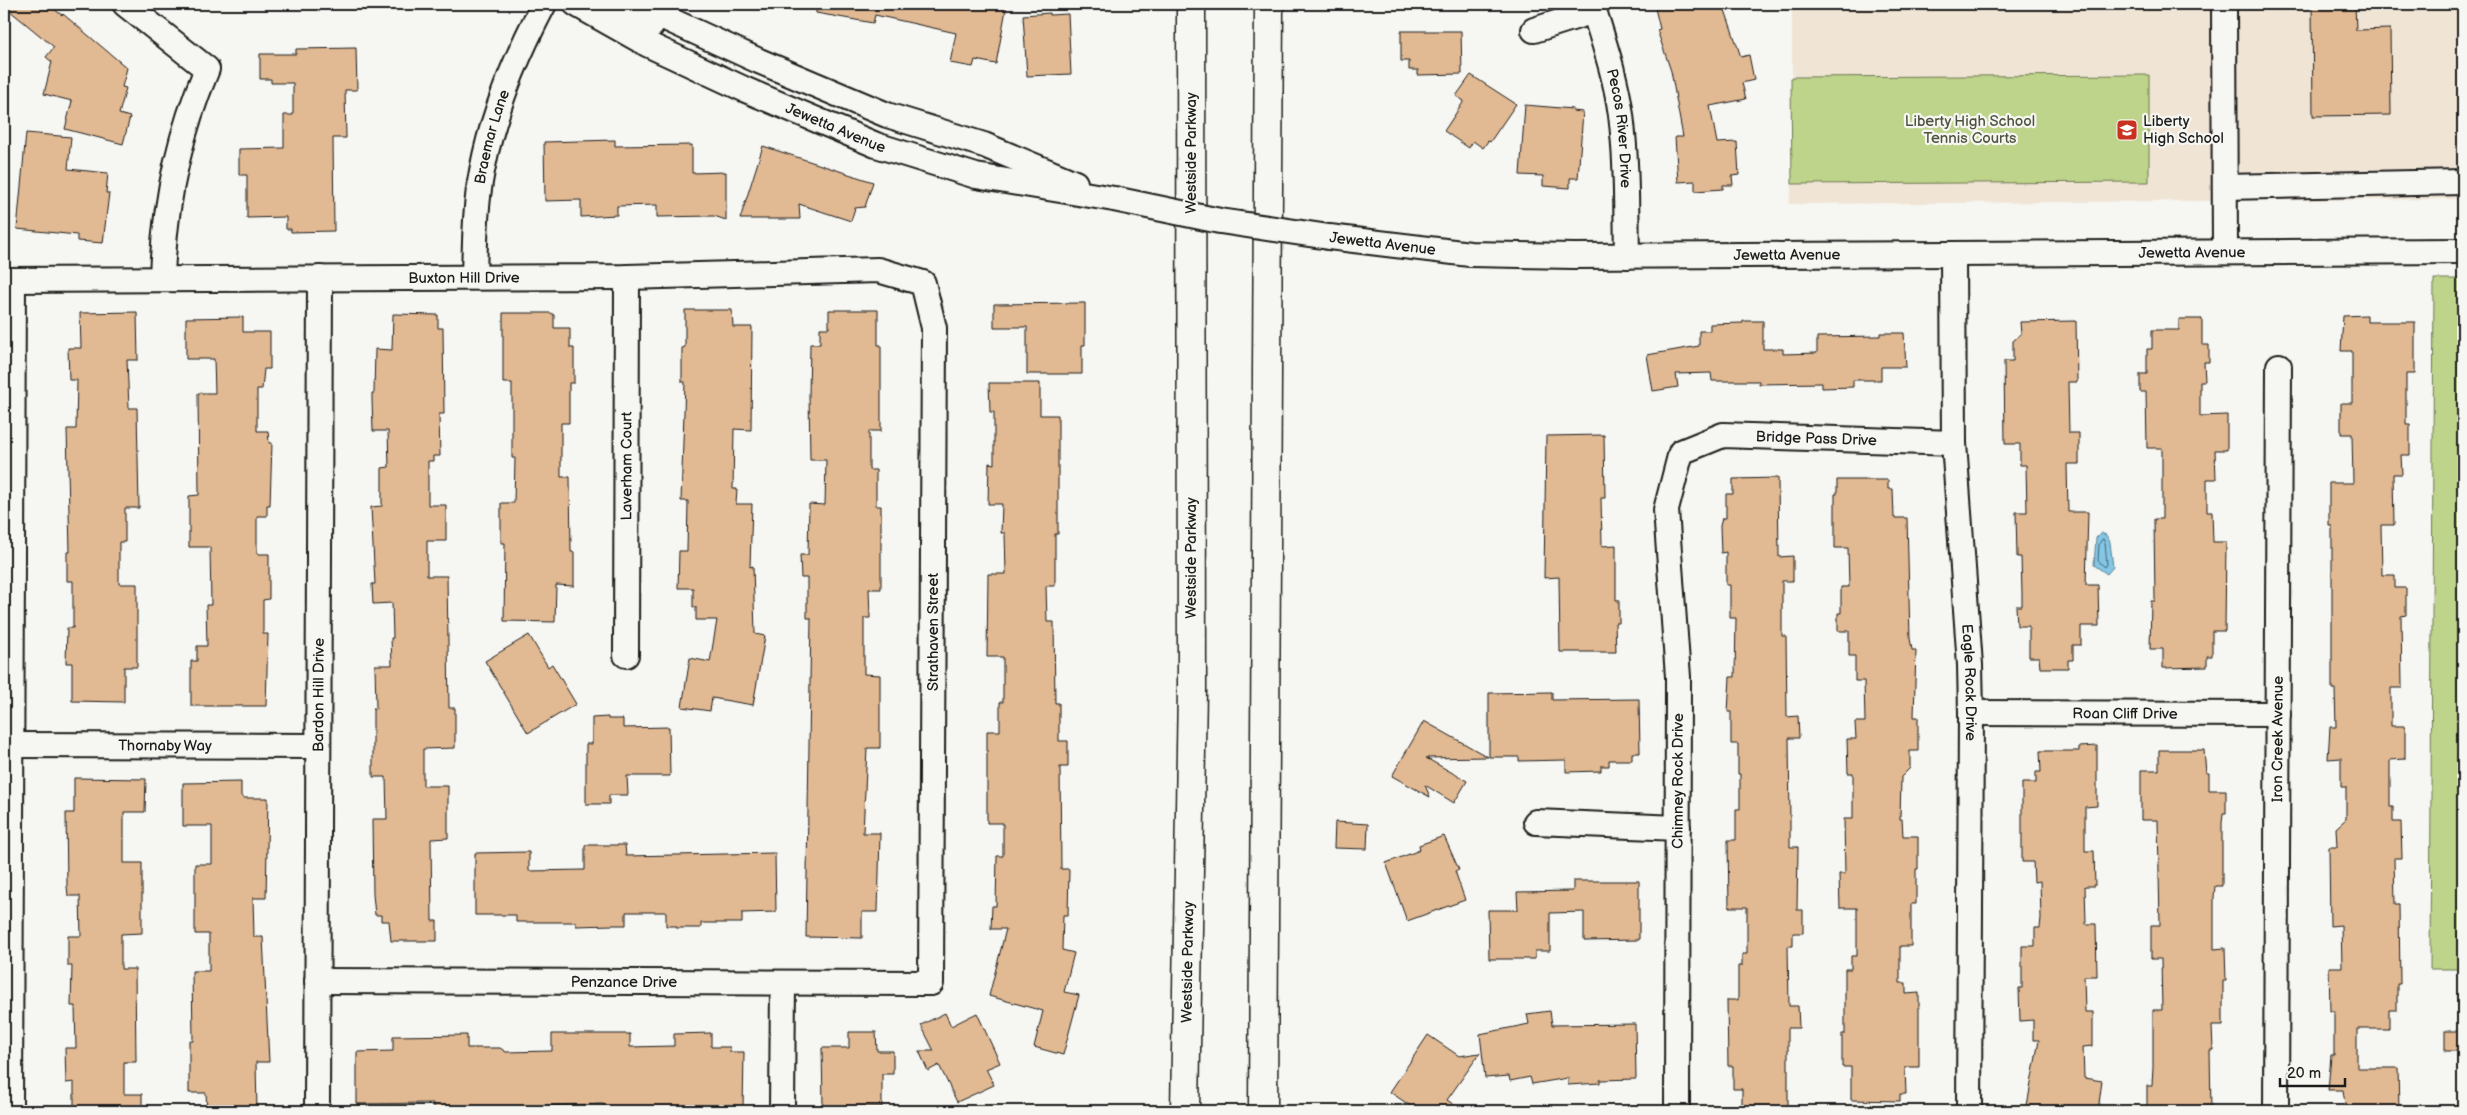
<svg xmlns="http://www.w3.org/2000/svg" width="2467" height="1115" viewBox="0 0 2467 1115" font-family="'Balsamiq Sans',sans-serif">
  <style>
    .built { fill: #f0e4d5 }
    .green { fill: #bed48a; stroke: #6d7853 }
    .water { fill: #84c6e5; stroke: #5a8295 }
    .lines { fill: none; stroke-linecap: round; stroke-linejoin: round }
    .shore { stroke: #46606c; stroke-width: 1 }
    .building { fill: #e1b992; stroke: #1c1c1c }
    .minor-casing { stroke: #1c1c1c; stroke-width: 28 }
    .highway-casing { stroke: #1c1c1c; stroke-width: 31 }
    .minor { stroke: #f6f6f2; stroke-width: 24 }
    .highway { stroke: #f6f6f2; stroke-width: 28 }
    .minor-bridge-casing { stroke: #1c1c1c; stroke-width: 28; stroke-linecap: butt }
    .minor-bridge { stroke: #f6f6f2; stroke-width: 24 }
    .labels { text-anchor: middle; stroke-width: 4.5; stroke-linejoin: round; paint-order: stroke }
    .park-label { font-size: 15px; fill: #4d533d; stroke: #f6f6f2 }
    .poi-label { font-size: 15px; fill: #1c1c1c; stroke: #f6f6f2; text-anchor: start }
    .street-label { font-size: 15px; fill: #1c1c1c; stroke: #f6f6f2 }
  </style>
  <rect width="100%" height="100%" fill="#f6f6f2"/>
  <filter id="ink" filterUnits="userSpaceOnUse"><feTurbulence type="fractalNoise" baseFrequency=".02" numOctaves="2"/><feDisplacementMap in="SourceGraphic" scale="10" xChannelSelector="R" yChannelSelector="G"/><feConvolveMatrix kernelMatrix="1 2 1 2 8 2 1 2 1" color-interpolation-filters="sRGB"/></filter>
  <g filter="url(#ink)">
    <polygon class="built" points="1792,4 2463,4 2463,199 1789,204 1792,184"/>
    <g class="green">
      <polygon points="2149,75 2149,182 1792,184 1791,77"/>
      <polygon points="2434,279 2463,279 2463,969 2430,969"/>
    </g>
    <polygon class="water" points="2101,533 2106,535 2110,542 2113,567 2107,574 2094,565 2096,538"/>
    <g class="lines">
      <polygon class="shore" points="2103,539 2105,543 2107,564 2105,567 2098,561 2099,544"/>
    </g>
    <g class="building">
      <polygon points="4,4 47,4 62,15 63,14 127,68 122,87 126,88 119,114 130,117 123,144 65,129 72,101 44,94 52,62 46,57 54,47 4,6"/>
      <polygon points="816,4 1007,4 996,64 975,60 973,67 950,63 956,33 875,15 873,23 816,13"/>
      <polygon points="1654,4 1723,4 1741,57 1749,55 1754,80 1742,83 1746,99 1710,106 1717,143 1737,142 1739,175 1732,176 1733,185 1723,185 1723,189 1695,191 1695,181 1678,182 1675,137 1683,137 1671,71 1657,30 1660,29"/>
      <polygon points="2312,4 2355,4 2356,30 2390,29 2391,115 2313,116"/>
      <polygon points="1050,13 1050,15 1068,14 1071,74 1027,76 1023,15"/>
      <polygon points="1401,31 1461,31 1462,74 1418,75 1418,70 1409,70 1409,61 1401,61"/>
      <polygon points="356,48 357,90 345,90 346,138 333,138 334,231 291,232 291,229 286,229 286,217 247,218 247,175 239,175 239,149 284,148 284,115 293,115 293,83 271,83 271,79 260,79 260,54 296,54 296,49"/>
      <polygon points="1471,75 1516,104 1490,142 1488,141 1483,148 1473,141 1469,148 1444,131 1464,101 1456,96"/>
      <polygon points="1525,105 1573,109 1573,111 1583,112 1578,178 1570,178 1570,188 1543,186 1543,176 1520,175"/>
      <polygon points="26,133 71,137 68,169 108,173 106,193 109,193 103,243 77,241 77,235 17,229"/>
      <polygon points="615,140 615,146 692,145 692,173 726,172 726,220 714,216 657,217 657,205 617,206 617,215 581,217 581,200 545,201 544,142"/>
      <polygon points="763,146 873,182 865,207 855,208 851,221 799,204 800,219 740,219"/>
      <polygon points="1085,303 1085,345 1082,345 1082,374 1027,374 1027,327 994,327 994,304"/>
      <polygon points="685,310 732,310 733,327 752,327 751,430 734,429 733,489 737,489 736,504 752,504 750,567 753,566 755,634 765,636 753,705 712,698 710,711 682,707 690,658 710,662 717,620 696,620 696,607 693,607 693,588 678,588 679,551 687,551 688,501 681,501 685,382 682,382 682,348 685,347"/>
      <polygon points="829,310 878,310 878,345 881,345 881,431 869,431 869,470 876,470 876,506 881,506 881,589 869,589 870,618 864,618 864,674 880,675 880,748 867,748 863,833 880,833 878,912 862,912 862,938 806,937 811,618 807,618 807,578 801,578 800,555 808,555 809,504 825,505 826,460 810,460 809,395 810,344 820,344 820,328 829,328"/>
      <polygon points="137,312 138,360 127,360 129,408 137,408 139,508 125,508 125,542 119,542 119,584 137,584 137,667 124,667 124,702 72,701 72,663 66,663 67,628 73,628 73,581 67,581 67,552 70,552 67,429 76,429 77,380 69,380 68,348 81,348 80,313"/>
      <polygon points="503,313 551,313 554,315 554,328 570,328 570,348 574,348 574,383 569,383 569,423 561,423 561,477 570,477 571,552 574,552 574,586 556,585 555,622 504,621 505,543 501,543 501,503 514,503 515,458 512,458 512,383 503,383"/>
      <polygon points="393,314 438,315 438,328 443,328 444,414 439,414 440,456 433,456 433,461 428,461 428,505 446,505 446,541 427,541 427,576 447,576 449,708 455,708 455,748 423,749 423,786 448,786 448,838 431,839 432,921 437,921 437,941 391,941 389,921 381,921 381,915 375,915 373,894 372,819 387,819 386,777 373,777 373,709 376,709 375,665 392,665 391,638 393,638 392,603 373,604 372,584 375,584 371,507 382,506 382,468 389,467 388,431 373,431 372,400 372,393 374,393 375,349 392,350"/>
      <polygon points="2367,315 2367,322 2415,322 2415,374 2406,374 2406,424 2410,424 2410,455 2401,455 2402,474 2393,474 2394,525 2381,525 2382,575 2395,575 2395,588 2406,588 2406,615 2401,616 2402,688 2391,688 2391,726 2405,726 2405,759 2390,760 2390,807 2393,807 2393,822 2401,822 2402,858 2394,858 2395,904 2399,904 2400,984 2397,984 2397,1010 2389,1010 2389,1029 2357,1029 2357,1068 2398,1068 2399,1111 2346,1111 2343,1090 2328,1090 2331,1055 2334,1055 2334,1011 2330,1011 2329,967 2342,967 2341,925 2330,926 2329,847 2337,847 2336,828 2346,819 2346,787 2341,787 2341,758 2328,759 2330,727 2336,727 2335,689 2332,689 2332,526 2329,526 2329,483 2353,483 2352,434 2341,434 2341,403 2352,403 2352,351 2341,351 2343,316"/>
      <polygon points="243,317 243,332 270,332 270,369 264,369 262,389 257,389 257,431 268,431 269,443 272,443 270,505 267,505 267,516 257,516 257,554 269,554 269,599 263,600 263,634 268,634 266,706 191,706 191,661 197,661 197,646 207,646 206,605 211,605 210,547 189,547 189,496 199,495 198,393 215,393 214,359 186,359 186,318"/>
      <polygon points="2179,319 2202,319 2202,345 2209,345 2209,362 2204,362 2205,381 2200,381 2200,416 2227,415 2227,450 2215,450 2216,479 2207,479 2207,512 2212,512 2213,542 2226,542 2225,631 2212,631 2212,656 2207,656 2207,667 2163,668 2163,649 2150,649 2151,601 2155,601 2154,519 2162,519 2162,448 2147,448 2146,392 2140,392 2140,374 2147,374 2147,349 2152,349 2152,330 2179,330"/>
      <polygon points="1743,321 1763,321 1763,349 1783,349 1783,354 1817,353 1817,337 1880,336 1880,333 1904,333 1906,367 1881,367 1881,380 1853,380 1853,387 1822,388 1822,383 1759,384 1759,381 1712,381 1711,373 1676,374 1678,387 1653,391 1647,355 1699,346 1699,331 1710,331 1710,324 1743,323"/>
      <polygon points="2076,321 2077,382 2068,382 2069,433 2079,433 2079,464 2067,464 2068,512 2088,512 2086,585 2098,585 2099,626 2081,626 2081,645 2073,645 2073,660 2068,660 2068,668 2040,668 2039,657 2029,657 2029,626 2017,626 2016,606 2022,606 2022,594 2021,557 2017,557 2016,512 2027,512 2026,465 2020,465 2020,444 2005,444 2004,361 2013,361 2013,341 2021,334 2020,322"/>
      <polygon points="989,383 1040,383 1040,415 1058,415 1058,534 1055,534 1055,586 1046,586 1047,622 1054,622 1055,703 1059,703 1059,741 1068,741 1068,767 1060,767 1061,869 1069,869 1068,915 1063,915 1062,950 1074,953 1064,992 1079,995 1063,1055 1034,1047 1043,1011 989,996 1006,929 991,929 992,906 996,906 997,856 1003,856 1003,823 987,823 987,731 1000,731 1000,702 1003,702 1003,657 987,657 988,574 1006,574 1005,533 1001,533 1002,504 988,504 989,463 994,464 994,412 990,412"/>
      <polygon points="1604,435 1605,498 1601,498 1602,546 1616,545 1616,600 1619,600 1619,623 1615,623 1616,652 1560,652 1559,577 1544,578 1546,436"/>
      <polygon points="1778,478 1779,557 1793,556 1793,581 1782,581 1782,636 1786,636 1787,717 1798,716 1799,738 1789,738 1790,822 1790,847 1798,847 1797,910 1803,910 1803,933 1793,933 1793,946 1788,946 1789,1006 1798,1006 1799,1028 1788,1028 1788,1107 1742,1107 1742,1089 1733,1089 1733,1066 1728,1066 1727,1000 1738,1000 1738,966 1742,966 1742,954 1747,954 1747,907 1729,907 1728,840 1736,840 1736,809 1740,809 1740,774 1738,774 1738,744 1731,744 1731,712 1728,712 1730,677 1735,677 1736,618 1730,618 1730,585 1726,585 1726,552 1721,553 1720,526 1722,518 1726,518 1726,494 1733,494 1733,479"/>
      <polygon points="1837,480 1888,480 1888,489 1893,489 1894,518 1907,518 1910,638 1912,650 1916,650 1914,717 1918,717 1918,751 1910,751 1910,768 1901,777 1900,819 1902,819 1903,836 1918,836 1918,869 1916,869 1916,904 1911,904 1911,946 1900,946 1900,983 1906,983 1906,994 1919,993 1919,1067 1905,1067 1906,1094 1900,1094 1900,1101 1851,1100 1851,1067 1842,1067 1842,1034 1845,1034 1845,969 1851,969 1851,956 1857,956 1857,908 1840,908 1839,874 1845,874 1844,819 1853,819 1853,773 1848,773 1847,739 1856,739 1855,722 1865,722 1864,681 1855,681 1855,656 1849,656 1849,631 1838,631 1838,613 1841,613 1841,587 1849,587 1848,548 1835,548 1835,494 1837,494"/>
      <polygon points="529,635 548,667 552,664 576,704 528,733 485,661"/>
      <polygon points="1552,692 1552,700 1639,699 1640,753 1632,753 1632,760 1609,760 1609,766 1601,766 1601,771 1566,772 1566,760 1519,761 1519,757 1489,757 1489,693"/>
      <polygon points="608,717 608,719 623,719 623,728 669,727 670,776 627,776 628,795 609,795 609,804 586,804 586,744 592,744 592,718"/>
      <polygon points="1424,721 1488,757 1426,758 1467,781 1454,803 1425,785 1430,797 1392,776"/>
      <polygon points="2097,746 2097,806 2085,807 2085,851 2094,851 2095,886 2085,886 2086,924 2096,924 2097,976 2084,976 2085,1012 2093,1012 2093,1046 2083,1047 2084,1078 2102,1081 2098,1111 2026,1111 2039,1040 2033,1040 2033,1020 2020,1021 2019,988 2022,988 2022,946 2035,946 2035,928 2040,928 2041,918 2040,881 2034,882 2033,862 2022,862 2022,783 2036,783 2036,772 2041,772 2040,751 2079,751 2079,747"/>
      <polygon points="2159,750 2204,750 2206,773 2209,773 2209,790 2226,790 2226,813 2223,813 2222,823 2222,886 2215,886 2214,897 2214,949 2225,948 2226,981 2223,981 2223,1026 2212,1026 2213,1050 2210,1050 2211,1111 2147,1111 2147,1086 2152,1086 2153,1067 2153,1010 2162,1010 2161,959 2151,959 2151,925 2160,925 2158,820 2141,820 2141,770 2159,770"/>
      <polygon points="74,778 146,779 145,812 124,812 124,863 142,863 142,933 121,934 121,969 135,969 136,1062 124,1062 124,1094 142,1094 142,1111 74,1111 74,1082 66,1083 65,1048 76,1048 75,1006 71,1006 72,966 68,966 68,936 81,936 80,896 68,896 67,886 66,813 74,813"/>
      <polygon points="241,782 241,796 244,798 268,798 266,898 253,898 254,937 263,937 269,1062 256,1062 257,1111 207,1111 206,1093 189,1093 189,1041 193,1041 192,971 209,971 209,934 195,934 195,864 212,864 212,826 183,826 183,783"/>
      <polygon points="1335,822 1368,824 1367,849 1334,848"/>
      <polygon points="1444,836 1459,870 1455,871 1465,900 1407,921 1386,863 1420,850 1419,845"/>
      <polygon points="585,845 625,845 626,856 775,853 776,912 742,913 742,923 701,923 701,928 676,928 676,926 666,926 666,912 626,912 626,925 613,925 576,926 576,922 516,922 516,915 475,915 475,853 529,852 529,871 585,870"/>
      <polygon points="1573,881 1639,881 1639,940 1584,941 1584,912 1550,913 1550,951 1535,951 1535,959 1489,959 1488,910 1518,910 1517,892 1573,891"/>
      <polygon points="1550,1011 1552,1025 1635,1024 1636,1079 1600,1080 1600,1083 1568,1085 1568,1078 1532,1084 1530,1077 1510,1081 1509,1076 1485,1078 1480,1034 1529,1024 1527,1014"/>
      <polygon points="945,1013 951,1026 977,1013 1000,1063 986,1069 994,1085 957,1102 939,1065 928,1071 919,1051 934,1051 921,1025"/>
      <rect x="2445" y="1031" width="18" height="20"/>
      <polygon points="849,1032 876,1032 877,1051 893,1051 893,1074 882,1074 882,1107 823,1107 822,1048 849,1048"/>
      <polygon points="711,1033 711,1047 730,1047 730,1052 744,1052 743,1109 651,1110 651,1107 620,1107 620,1110 604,1110 604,1104 433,1109 433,1103 357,1104 357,1052 393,1051 393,1036 467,1035 467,1048 500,1048 506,1052 552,1051 552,1034 630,1034 630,1047 674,1046 674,1034"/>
      <polygon points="1428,1035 1459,1056 1480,1053 1447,1100 1463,1111 1418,1111 1390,1092"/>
    </g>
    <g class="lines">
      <g class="minor-casing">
        <g id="minor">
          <path d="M125 4 207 69C178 137 164 206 162 279"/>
          <path id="s1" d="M576 4 647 44 746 90 876 145 976 176 1114 199"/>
          <polyline points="609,4 652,25"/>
          <polyline points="639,4 661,16 759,61 887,115 984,145 1075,183"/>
          <path id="s2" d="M1592 4C1603 40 1616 77 1621 115 1627 162 1626 209 1627 256"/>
          <polyline points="2224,4 2225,252"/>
          <polyline points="1534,30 1594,11"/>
          <polyline points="2225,187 2463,182"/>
          <path id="s3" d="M1329 237 1470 254 1574 256 2463 251"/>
          <path id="s4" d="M1953 254 1954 443 1970 665 1971 713 1969 1111"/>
          <path id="s5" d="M474 277C475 242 475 206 482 171 493 112 516 57 544 4"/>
          <path id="s6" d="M4 280 627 277 878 270 923 283 934 328 931 983 317 981"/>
          <path id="s7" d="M626 655 627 277"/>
          <path id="s8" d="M1971 713 2278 714"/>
          <path id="s9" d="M11 745 318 746"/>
          <polyline points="1536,822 1678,828"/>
          <polyline points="10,1111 13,280"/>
          <path id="s10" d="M317 1111 320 278"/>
          <polyline points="782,1111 783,983"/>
          <path id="s11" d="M1677 1111 1678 677 1666 510 1681 452 1723 435 1954 443"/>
          <path id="s12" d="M2276 1111 2279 366"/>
        </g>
      </g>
      <g class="highway-casing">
        <g id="highway">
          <path id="s13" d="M1185 1111 1192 689 1191 4"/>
          <polyline points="1263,1111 1269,4"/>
        </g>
      </g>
      <use href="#minor" class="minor"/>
      <use href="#highway" class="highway"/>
      <g class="minor-bridge-casing">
        <polyline id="minor-bridge" points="1114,199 1220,221 1329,237"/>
      </g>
      <use href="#minor-bridge" class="minor-bridge"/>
    </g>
  </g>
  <defs>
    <g id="school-square" transform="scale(1.125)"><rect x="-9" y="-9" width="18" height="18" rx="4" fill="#c8321e" stroke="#f6f6f2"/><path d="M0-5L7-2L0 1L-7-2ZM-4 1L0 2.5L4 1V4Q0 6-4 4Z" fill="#fff"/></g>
  </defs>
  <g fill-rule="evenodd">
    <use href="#school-square" x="2127" y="130"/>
  </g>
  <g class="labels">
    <g class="park-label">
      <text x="1970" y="126">Liberty High School<tspan x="1970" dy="17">Tennis Courts</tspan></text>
    </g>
    <g class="poi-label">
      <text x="2143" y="126">Liberty<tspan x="2143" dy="17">High School</tspan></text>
    </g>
    <g class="street-label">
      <text dy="5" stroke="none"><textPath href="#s1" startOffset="288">Jewetta Avenue</textPath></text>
      <text dy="5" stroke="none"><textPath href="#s2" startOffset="128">Pecos River Drive</textPath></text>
      <text dy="5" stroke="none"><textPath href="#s5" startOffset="142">Braemar Lane</textPath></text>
      <text transform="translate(1191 153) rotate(-90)" y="5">Westside Parkway</text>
      <text dy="5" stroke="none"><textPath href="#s3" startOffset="54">Jewetta Avenue</textPath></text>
      <text dy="5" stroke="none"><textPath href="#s3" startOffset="864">Jewetta Avenue</textPath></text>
      <text dy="5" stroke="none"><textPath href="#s3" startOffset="459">Jewetta Avenue</textPath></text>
      <text dy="5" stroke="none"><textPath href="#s6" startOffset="460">Buxton Hill Drive</textPath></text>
      <text dy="5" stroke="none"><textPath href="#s11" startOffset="800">Bridge Pass Drive</textPath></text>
      <text dy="5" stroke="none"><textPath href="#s7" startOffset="189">Laverham Court</textPath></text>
      <text transform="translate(1191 558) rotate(-90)" y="5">Westside Parkway</text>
      <text transform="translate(933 632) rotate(-90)" y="5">Strathaven Street</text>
      <text dy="5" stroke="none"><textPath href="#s4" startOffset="429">Eagle Rock Drive</textPath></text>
      <text dy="5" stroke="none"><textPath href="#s10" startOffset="416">Bardon Hill Drive</textPath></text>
      <text dy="5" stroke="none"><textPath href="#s8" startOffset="154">Roan Cliff Drive</textPath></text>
      <text dy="5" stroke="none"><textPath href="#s12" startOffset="372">Iron Creek Avenue</textPath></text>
      <text dy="5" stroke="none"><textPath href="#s9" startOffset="154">Thornaby Way</textPath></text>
      <text dy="5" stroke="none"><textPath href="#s11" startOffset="330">Chimney Rock Drive</textPath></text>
      <text dy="5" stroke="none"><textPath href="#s13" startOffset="149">Westside Parkway</textPath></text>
      <text x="624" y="987">Penzance Drive</text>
    </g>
  </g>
  <rect width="2467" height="1115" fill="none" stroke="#f6f6f2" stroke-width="20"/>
  <rect x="10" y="10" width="2447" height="1095" fill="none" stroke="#1c1c1c" stroke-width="2" filter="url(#ink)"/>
  <path d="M2280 1078v8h65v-8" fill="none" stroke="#1c1c1c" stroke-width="2.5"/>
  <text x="2287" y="1078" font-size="15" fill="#1c1c1c" stroke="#f6f6f2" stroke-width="4" paint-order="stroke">20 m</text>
</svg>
